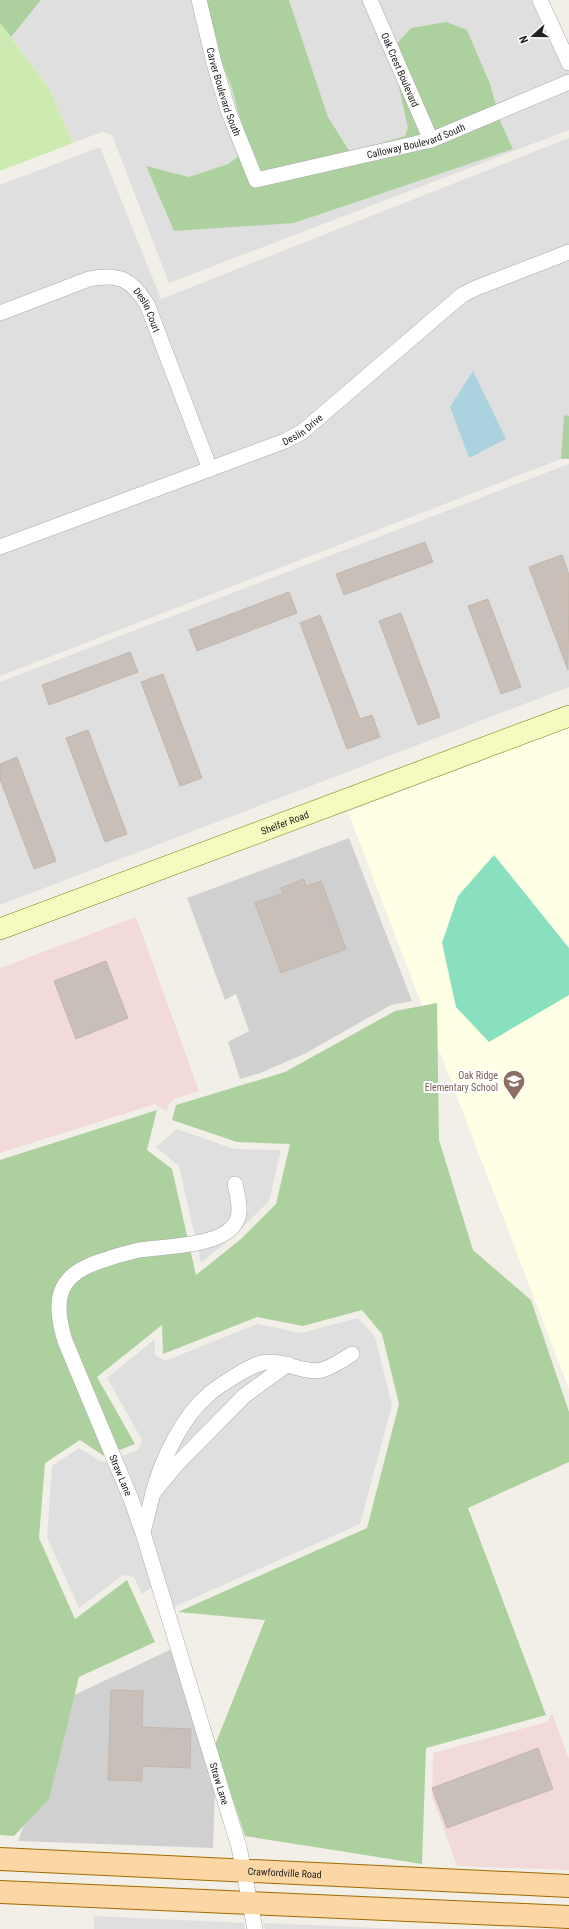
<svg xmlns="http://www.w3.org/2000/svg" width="569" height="1929" viewBox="0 0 569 1929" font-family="'Roboto Condensed',sans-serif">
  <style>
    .residential { fill: #e0dfdf }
    .commercial { fill: #f2dad9 }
    .education { fill: #ffffe5 }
    .religious { fill: #d0d0d0 }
    .grass { fill: #cdebb0 }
    .forest { fill: #add19e }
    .pitch { fill: #88e0be }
    .water { fill: #aad3df }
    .building { fill: #c7bfb8; stroke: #c4b6ab }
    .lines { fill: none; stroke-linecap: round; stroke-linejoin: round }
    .street-casing { stroke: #a9a9a9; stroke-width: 16 }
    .secondary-casing { stroke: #707d05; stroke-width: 22 }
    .primary-casing { stroke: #a06b00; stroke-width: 24 }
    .street { stroke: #fff; stroke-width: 15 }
    .secondary { stroke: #f7fabf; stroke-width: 21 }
    .primary { stroke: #fcd6a4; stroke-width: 22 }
    .labels { text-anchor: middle; stroke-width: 4; stroke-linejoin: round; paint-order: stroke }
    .street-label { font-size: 10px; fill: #222; stroke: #fff }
    .education-label { font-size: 10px; fill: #785e54; stroke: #fff; text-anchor: end }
  </style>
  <rect width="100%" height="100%" fill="#f2efe9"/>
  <g class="residential">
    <polygon points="41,0 198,0 232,89 248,149 228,164 189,177 147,167 174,231 513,149 501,123 490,84 391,50 409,128 405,136 350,152 328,117 289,0 543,0 569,67 569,130 169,283 112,135 102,132 73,143 49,88 11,37"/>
    <polygon points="569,138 569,456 0,676 0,185 100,147 161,299"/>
    <polygon points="569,464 569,687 0,905 0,682"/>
    <polygon points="177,1129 234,1149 281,1150 269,1201 236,1234 201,1263 179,1166 156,1147"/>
    <polygon points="358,1318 375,1337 392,1405 360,1524 176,1606 174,1609 151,1588 142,1594 134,1577 123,1575 79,1608 47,1537 52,1466 79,1448 100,1461 107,1462 138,1450 142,1440 107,1378 155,1339 155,1355 165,1361 257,1324 301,1333"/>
    <polygon points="94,1916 244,1923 245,1929 94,1929"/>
    <polygon points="263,1923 402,1929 265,1929"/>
  </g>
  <g class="commercial">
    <polygon points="136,917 199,1091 174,1099 169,1104 167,1111 165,1111 155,1104 0,1153 0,968"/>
    <polygon points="552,1713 569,1759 569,1870 457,1866 432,1797 433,1753 547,1722"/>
  </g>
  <polygon class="education" points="569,727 569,1389 348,812"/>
  <g class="religious">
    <polygon points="349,838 412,1001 391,1005 304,1054 260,1073 240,1079 228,1042 249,1031 236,994 225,1000 187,898"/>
    <polygon points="172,1649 215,1785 213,1848 18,1841 74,1695"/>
  </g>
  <polygon class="grass" points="0,23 49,88 73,143 0,171"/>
  <g class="forest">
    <polygon points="0,0 41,0 11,37 0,23"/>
    <polygon points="198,0 289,0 328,117 350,152 405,136 408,128 391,50 411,28 446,22 467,30 490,84 501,123 513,149 294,223 174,231 146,166 189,177 228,164 248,149 232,89"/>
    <polygon points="564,415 569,416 569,459 561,459"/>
    <polygon points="437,1003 439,1140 473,1250 531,1300 569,1412 569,1462 468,1508 546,1715 426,1748 422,1864 245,1836 215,1745 265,1620 178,1612 367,1528 399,1404 382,1334 362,1310 303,1326 257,1317 163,1354 162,1325 97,1377 135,1444 104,1456 80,1440 45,1463 39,1538 75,1619 127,1580 155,1642 79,1677 49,1799 14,1836 0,1835 0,1160 157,1110 147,1150 172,1169 196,1275 241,1239 276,1204 290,1144 237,1142 172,1120 176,1105 285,1072 395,1011"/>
  </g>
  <polygon class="pitch" points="494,855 569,948 569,995 489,1042 456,1007 442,943 458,896"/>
  <polygon class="water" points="473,371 506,439 469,458 450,407"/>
  <g class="building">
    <polygon points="425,542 433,562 344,595 336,574"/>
    <polygon points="562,555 569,575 568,670 529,567"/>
    <polygon points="289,592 297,613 197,651 189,630"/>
    <polygon points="488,599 521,687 501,694 468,606"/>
    <polygon points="401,613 440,717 418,725 379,621"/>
    <polygon points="320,615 360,719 372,715 380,737 347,749 300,623"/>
    <polygon points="130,652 138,672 49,705 42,685"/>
    <polygon points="163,674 202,778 180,786 141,682"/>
    <polygon points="88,730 127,834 105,842 66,738"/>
    <polygon points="17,757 56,861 34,869 0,779 0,764"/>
    <polygon points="304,879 306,886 321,881 346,949 281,973 255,903 283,893 281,888"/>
    <polygon points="106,961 128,1018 76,1039 54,981"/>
    <polygon points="111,1690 143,1691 142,1727 191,1729 190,1768 142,1766 142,1781 108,1780"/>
    <polygon points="538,1748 553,1789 447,1828 432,1788"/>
  </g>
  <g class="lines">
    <g class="street-casing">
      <g id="street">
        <path id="s1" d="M199 0 214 63 228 110 256 180 431 140 569 82"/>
        <path id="s2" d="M370 0 431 140"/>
        <polyline points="540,0 569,63"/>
        <path id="s3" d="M0 313 89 279C119 273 131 279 147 304L210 469"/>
        <path id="s4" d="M0 547 285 441 302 432 462 295 476 288 569 252"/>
        <path id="s5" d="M235 1184C237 1194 242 1210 237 1220 226 1247 165 1246 139 1250 126 1253 112 1257 98 1262 56 1276 53 1302 65 1341L131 1499 143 1533 239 1847 255 1929"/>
        <path d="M153 1493C162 1459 182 1417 209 1394 217 1387 226 1382 235 1376 245 1370 259 1361 271 1362 287 1362 306 1374 322 1370 332 1367 343 1360 352 1354"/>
        <polyline points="143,1532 153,1493 177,1464 244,1396 288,1364"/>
      </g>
    </g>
    <g class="secondary-casing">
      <g id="secondary">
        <path id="s6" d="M0 929 569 716"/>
      </g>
    </g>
    <g class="primary-casing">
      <g id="primary">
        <path id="s7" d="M0 1859 569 1886"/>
        <polyline points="0,1892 569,1917"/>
      </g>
    </g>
    <use href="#street" class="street"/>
    <use href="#secondary" class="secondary"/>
    <use href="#primary" class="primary"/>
  </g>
  <defs>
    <g id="school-pin" transform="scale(1.15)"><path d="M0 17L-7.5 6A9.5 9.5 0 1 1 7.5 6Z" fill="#8d6e63" stroke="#fff"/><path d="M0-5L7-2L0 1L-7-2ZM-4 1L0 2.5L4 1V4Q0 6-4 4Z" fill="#fff"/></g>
  </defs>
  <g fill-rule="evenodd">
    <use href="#school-pin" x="514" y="1081"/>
  </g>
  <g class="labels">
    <g class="street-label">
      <text dy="4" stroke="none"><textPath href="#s2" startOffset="76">Oak Crest Boulevard</textPath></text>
      <text dy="4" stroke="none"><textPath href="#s1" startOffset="95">Carver Boulevard South</textPath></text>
      <text dy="4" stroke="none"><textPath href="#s1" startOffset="354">Calloway Boulevard South</textPath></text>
      <text dy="4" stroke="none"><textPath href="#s3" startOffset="170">Deslin Court</textPath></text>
      <text dy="4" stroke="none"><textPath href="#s4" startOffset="325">Deslin Drive</textPath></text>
      <text dy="4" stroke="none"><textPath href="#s6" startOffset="304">Shelfer Road</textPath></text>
      <text dy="4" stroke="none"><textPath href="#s5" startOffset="430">Straw Lane</textPath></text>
      <text dy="4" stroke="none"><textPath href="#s5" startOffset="754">Straw Lane</textPath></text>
      <text dy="4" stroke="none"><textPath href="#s7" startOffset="285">Crawfordville Road</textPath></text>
    </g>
    <g class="education-label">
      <text x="498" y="1079">Oak Ridge<tspan x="498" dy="12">Elementary School</tspan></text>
    </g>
  </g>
  <g transform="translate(533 36) rotate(249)" stroke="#ffffff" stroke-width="3" paint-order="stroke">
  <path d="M0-3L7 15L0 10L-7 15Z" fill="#222222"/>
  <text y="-6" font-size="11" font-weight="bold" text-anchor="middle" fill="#222222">N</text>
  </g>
</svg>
